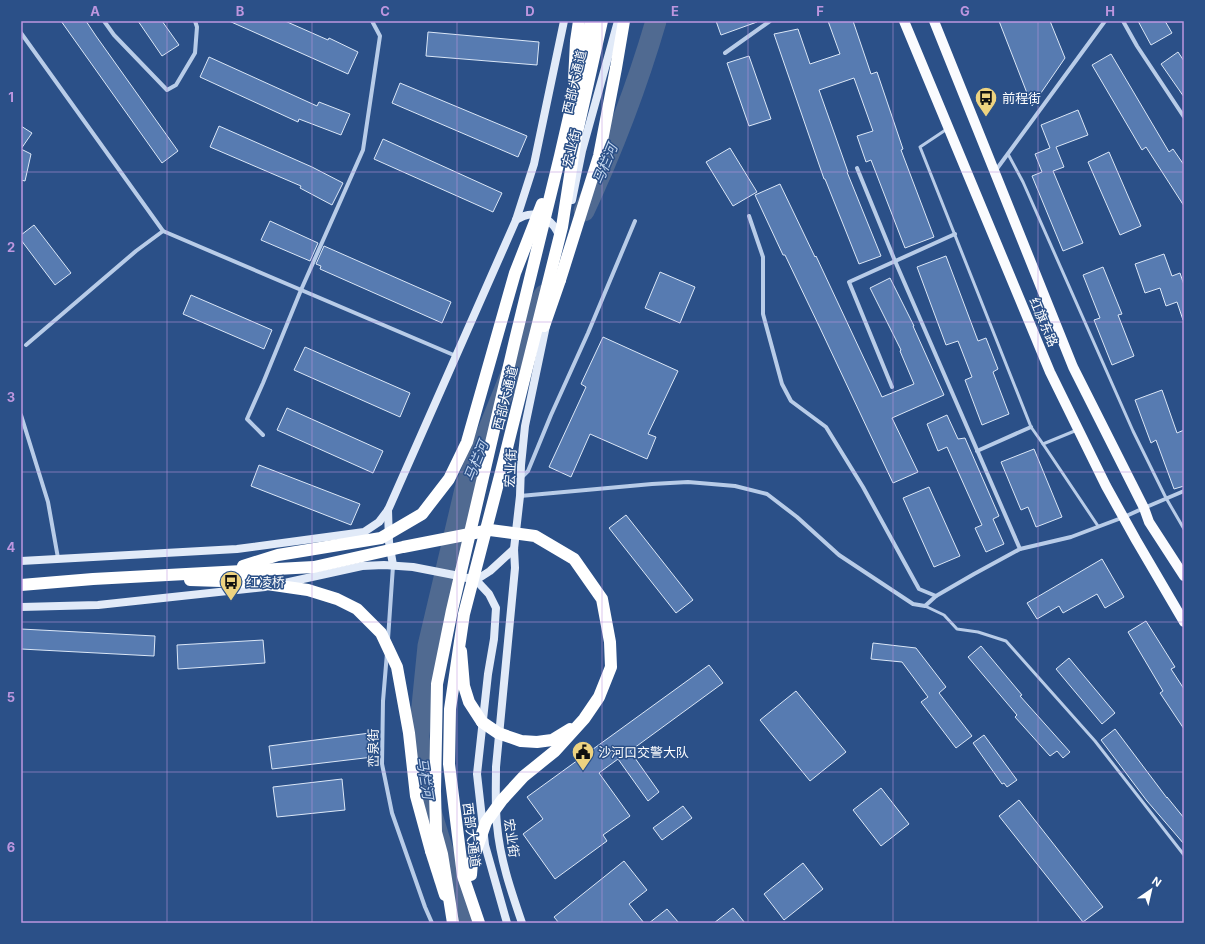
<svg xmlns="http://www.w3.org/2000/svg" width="1205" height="944" viewBox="0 0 1205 944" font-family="Inter,'Noto Sans SC',sans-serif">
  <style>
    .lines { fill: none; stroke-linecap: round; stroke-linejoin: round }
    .river { stroke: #506a91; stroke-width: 21 }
    .building { fill: #577bb1; stroke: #dbe7f7 }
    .lane { stroke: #b8cce8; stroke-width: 3 }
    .street { stroke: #b8cce8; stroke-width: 4 }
    .secondary { stroke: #e1eaf8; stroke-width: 8 }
    .primary { stroke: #fafbfe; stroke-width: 10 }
    .highway { stroke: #fff; stroke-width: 12 }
    .highway-bridge { stroke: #fff; stroke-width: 12 }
    .grid { fill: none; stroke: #bd96df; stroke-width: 1; stroke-opacity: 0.55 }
    .labels { text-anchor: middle; stroke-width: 3; stroke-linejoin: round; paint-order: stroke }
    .street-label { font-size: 13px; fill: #fff; stroke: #2b5088 }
    .poi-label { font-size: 13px; fill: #fff; stroke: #2b5088; text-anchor: start }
    .water-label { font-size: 14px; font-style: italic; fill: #c4d6ef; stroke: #2b5088 }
    .neatline { fill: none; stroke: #bd96df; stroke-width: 1.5 }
    .grid-label { font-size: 13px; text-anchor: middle; font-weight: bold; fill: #bd96df }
  </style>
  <rect width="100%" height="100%" fill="#2b5088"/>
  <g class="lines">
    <g class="river">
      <path d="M584 211C613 149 637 86 656 21"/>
      <polyline points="467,923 457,896 425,792 419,736 428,646 466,485 534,317 544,295"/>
    </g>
  </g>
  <g class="building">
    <polygon points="61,21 86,21 96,36 178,151 162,163"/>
    <polygon points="138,21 162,21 179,45 162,56"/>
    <polygon points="229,21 285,21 328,40 329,38 358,52 348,74"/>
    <polygon points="716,21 757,21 757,22 721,35"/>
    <polygon points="828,21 853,21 871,74 877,72 903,149 901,150 934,237 905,248 871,160 866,162 857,136 873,131 854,78 819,90 848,172 847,172 881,256 859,264 825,179 824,179 774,34 798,29 810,64 840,54"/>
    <polygon points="999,21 1050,21 1065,58 1032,106"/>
    <polygon points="1138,21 1165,21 1172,33 1151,45"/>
    <polygon points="428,32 539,42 537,65 426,56"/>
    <polygon points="1178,52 1184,61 1184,97 1161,64"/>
    <polygon points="1111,54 1169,152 1173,149 1184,165 1184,206 1146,147 1142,150 1092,65"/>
    <polygon points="749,56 771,119 749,126 727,63"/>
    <polygon points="209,57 317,106 319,102 350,114 341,135 299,119 298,122 200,77"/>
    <polygon points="400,83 527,136 518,157 392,103"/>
    <polygon points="1078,110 1088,135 1056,147 1064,167 1053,171 1083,243 1063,251 1032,176 1042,172 1035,154 1050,148 1041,125"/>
    <polygon points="21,126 32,133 21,149 31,154 25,181 21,180"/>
    <polygon points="219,126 312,167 343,183 332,205 300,188 301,186 210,147"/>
    <polygon points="383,139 502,193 493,212 374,159"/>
    <polygon points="730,148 757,192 733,206 706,162"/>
    <polygon points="1109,152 1141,226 1120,235 1088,162"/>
    <polygon points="780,184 815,257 816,256 882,397 914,384 900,351 901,350 870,288 890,278 914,326 913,326 944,395 892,418 918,472 893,483 820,328 785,255 783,255 755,195"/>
    <polygon points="270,221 318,243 310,261 261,240"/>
    <polygon points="34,225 71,273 55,285 21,240 21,235"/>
    <polygon points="324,246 451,302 442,323 320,269 321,266 316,264"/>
    <polygon points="1164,254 1172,276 1180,273 1184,285 1184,319 1183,320 1177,302 1166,306 1160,288 1145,293 1135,264"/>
    <polygon points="946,256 978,341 986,338 998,369 993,372 1009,414 982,425 965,380 972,377 958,341 946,345 917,267"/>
    <polygon points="1103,267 1122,314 1118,315 1134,356 1112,365 1094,320 1100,318 1083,275"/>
    <polygon points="660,272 695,287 680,323 645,308"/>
    <polygon points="191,295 272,330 264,349 183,314"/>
    <polygon points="603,337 678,371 648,434 656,437 647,459 590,434 571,477 549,467 586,387 581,384"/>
    <polygon points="305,347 410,393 400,417 294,370"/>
    <polygon points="1162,390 1177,433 1184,430 1184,486 1174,489 1156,440 1151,443 1135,400"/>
    <polygon points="287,408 383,451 373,473 277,430"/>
    <polygon points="947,415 958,439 965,438 999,516 993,519 1004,544 986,552 975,528 982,525 947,447 938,451 927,424"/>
    <polygon points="1034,449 1062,517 1036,527 1028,507 1021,510 1001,462"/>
    <polygon points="259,465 360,504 351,525 251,486"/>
    <polygon points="929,487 960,556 934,567 903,498"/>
    <polygon points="626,515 693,600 676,613 609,528"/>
    <polygon points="1102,559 1124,597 1105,608 1097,594 1063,613 1059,606 1037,619 1027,603"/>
    <polygon points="1146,621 1175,667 1171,669 1184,689 1184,729 1160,693 1163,691 1128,632"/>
    <polygon points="21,629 155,636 154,656 21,649"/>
    <polygon points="263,640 265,663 178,669 177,645"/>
    <polygon points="873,643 916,648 946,687 939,693 972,736 956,748 921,702 928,697 902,662 871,659"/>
    <polygon points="981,646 1022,695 1020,696 1070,752 1063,758 1057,751 1050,756 1015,717 1017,715 968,657"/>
    <polygon points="1069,658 1115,713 1102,724 1056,669"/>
    <polygon points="709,665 723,683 630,751 659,792 648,801 618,759 599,773 630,816 603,835 607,841 555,879 523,834 543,819 527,797"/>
    <polygon points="796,691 846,752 810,781 760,720"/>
    <polygon points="1115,729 1167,798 1167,797 1184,818 1184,844 1147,801 1101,740"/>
    <polygon points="370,733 373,757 272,769 269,746"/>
    <polygon points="984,735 1017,780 1007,787 1004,783 1002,784 973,743"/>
    <polygon points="342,779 345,810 277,817 273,787"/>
    <polygon points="881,788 909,824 881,846 853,810"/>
    <polygon points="1019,800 1103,907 1083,922 999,816"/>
    <polygon points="683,806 692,818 662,840 653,828"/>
    <polygon points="624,861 647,890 629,904 644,923 559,923 554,917"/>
    <polygon points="803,863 823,889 784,920 764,894"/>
    <polygon points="733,908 745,923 714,923"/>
    <polygon points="667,909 679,923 649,923"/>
  </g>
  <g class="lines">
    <g class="lane">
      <polyline points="947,129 920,147 1031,427 1043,444"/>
      <polyline points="1008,154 1023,182 1133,431 1166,498 1184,529"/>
      <polyline points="1077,430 1043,444 1098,526"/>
      <polyline points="925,606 944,615 957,629 978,632 1006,641 1095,741 1184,855"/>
    </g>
    <g class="street">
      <polyline points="104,21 114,35 167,90 176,85 195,53 197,27 195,21"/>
      <polyline points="1123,21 1137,46 1184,117"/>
      <polyline points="21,33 163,231 456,356"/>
      <polyline points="725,53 770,21"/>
      <polyline points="857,168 895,261 1020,549"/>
      <polyline points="996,170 1105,21"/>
      <polyline points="749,216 763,257 763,314 782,384 791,401 826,427 863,487 919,589 936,596"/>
      <polyline points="26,345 136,251 163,231"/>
      <polyline points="892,387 849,282 955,234"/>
      <polyline points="21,415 48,502 58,558"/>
      <polyline points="263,435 247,419 263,383 301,290 363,150 380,36 372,21"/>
      <polyline points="977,451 1031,427"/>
      <polyline points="521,478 528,471 551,415 588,333 635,221"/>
      <polyline points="520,496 652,484 688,482 735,486 767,494 797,517 839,555 913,604 925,606 936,596 974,574 1020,549 1071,537 1124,517 1144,508 1184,491"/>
      <polyline points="388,639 393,566"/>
      <polyline points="387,653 383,701 382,764 392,813 425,907 432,923"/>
    </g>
    <g class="secondary">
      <polyline points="572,200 582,151 618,21"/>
      <path d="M516 220C518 219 521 217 524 216 540 210 555 223 559 236"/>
      <polyline points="388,510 389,542 393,565"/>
      <polyline points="21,561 237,549 364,532 379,522 388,510 516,220 534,164 564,21"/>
      <polyline points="476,580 490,571 514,549"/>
      <polyline points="280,584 362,566 384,565 413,567 454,575 476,580 489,594 496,608 494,639 488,674 477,774 485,845 507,923"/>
      <polyline points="21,607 98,605 265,587"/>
      <path d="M522 923C511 891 500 859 497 825 495 806 496 786 496 767L515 568 514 549 520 496 521 465 525 426 547 321"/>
    </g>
    <g class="primary">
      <polyline points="904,21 1050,372 1106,486 1136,540 1184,622"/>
      <polyline points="934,21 1073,367 1144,508 1149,522 1184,576"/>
    </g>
    <g class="highway">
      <polyline points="574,81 576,41 579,21"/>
      <polyline points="560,280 599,156 616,68 624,21"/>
      <polyline points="461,651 464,686 469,702 482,722"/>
      <polyline points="431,851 445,895"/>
    </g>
    <g class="highway-bridge">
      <polyline points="544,326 560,280"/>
      <polyline points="243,566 278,555 381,538 422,514 449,479 467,442 515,273 542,204"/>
      <polyline points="190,580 252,582 308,590 337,599 357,609 381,633 397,667 409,733 416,796 431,851"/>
      <polyline points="21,585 93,579 314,567 403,547 490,530 535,536 574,559 602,599 610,642 611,667 599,697 584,719 555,751 524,776 502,800 486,822 472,862 471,875"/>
      <polyline points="482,722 498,733 521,741 537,742 552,740 570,729"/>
      <polyline points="453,923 442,854 436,832 435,791 437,684 452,610 515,340 560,156 591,21"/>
      <polyline points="479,923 463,876 449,764 450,709 464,614 501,472 562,227 576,137 602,21"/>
    </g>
  </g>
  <path class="grid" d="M167 21V923M312 21V923M457 21V923M602 21V923M748 21V923M893 21V923M1038 21V923M21 172H1184M21 322H1184M21 472H1184M21 622H1184M21 772H1184"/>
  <defs>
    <g id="bus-pin" transform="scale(1.15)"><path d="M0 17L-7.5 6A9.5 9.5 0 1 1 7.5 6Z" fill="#eed380" stroke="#2b5088"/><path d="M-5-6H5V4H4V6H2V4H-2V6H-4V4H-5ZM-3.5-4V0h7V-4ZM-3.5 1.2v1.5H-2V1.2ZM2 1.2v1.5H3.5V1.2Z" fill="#111"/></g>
    <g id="civic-pin" transform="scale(1.15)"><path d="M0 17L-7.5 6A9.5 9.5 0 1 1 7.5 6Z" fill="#eed380" stroke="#2b5088"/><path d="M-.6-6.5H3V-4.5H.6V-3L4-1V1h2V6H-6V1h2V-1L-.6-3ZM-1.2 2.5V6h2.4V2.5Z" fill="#111"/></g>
  </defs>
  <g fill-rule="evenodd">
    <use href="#bus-pin" x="986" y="98"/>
    <use href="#bus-pin" x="231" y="582"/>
    <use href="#civic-pin" x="583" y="752"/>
  </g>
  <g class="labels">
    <g class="street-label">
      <text transform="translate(574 82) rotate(-77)" y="5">西部大通道</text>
      <text transform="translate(571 148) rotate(-76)" y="5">宏业街</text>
      <text transform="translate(1044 322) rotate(67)" y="5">红旗东路</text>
      <text transform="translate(505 398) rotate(-76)" y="5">西部大通道</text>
      <text transform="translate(510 468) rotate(-87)" y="5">宏业街</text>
      <text transform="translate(373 748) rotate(-91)" y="5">峦泉街</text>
      <text transform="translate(472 835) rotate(83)" y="5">西部大通道</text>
      <text transform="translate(512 838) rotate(82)" y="5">宏业街</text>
    </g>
    <g class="poi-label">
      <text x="1002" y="103">前程街</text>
      <text x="246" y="587">红凌桥</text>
      <text x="598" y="757">沙河口交警大队</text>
    </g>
    <g class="water-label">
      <text transform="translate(605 164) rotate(-67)" y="5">马栏河</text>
      <text transform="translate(476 461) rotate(-68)" y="5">马栏河</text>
      <text transform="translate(425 778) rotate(81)" y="5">马栏河</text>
    </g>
  </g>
  <rect width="1205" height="944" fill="none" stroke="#2b5088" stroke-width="44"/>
  <g transform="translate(1151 890) rotate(34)" stroke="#2b5088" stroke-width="3" paint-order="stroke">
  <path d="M0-3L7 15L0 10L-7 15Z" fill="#ffffff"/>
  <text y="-6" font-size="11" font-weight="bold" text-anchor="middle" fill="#ffffff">N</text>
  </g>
  <rect x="22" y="22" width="1161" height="900" class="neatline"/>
  <g class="grid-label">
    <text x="95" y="16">A</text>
    <text x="240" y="16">B</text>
    <text x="385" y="16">C</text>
    <text x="530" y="16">D</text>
    <text x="675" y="16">E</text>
    <text x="820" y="16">F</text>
    <text x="965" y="16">G</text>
    <text x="1110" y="16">H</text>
    <text x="11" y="102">1</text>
    <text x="11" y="252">2</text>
    <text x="11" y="402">3</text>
    <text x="11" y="552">4</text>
    <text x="11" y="702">5</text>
    <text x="11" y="852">6</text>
  </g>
</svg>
